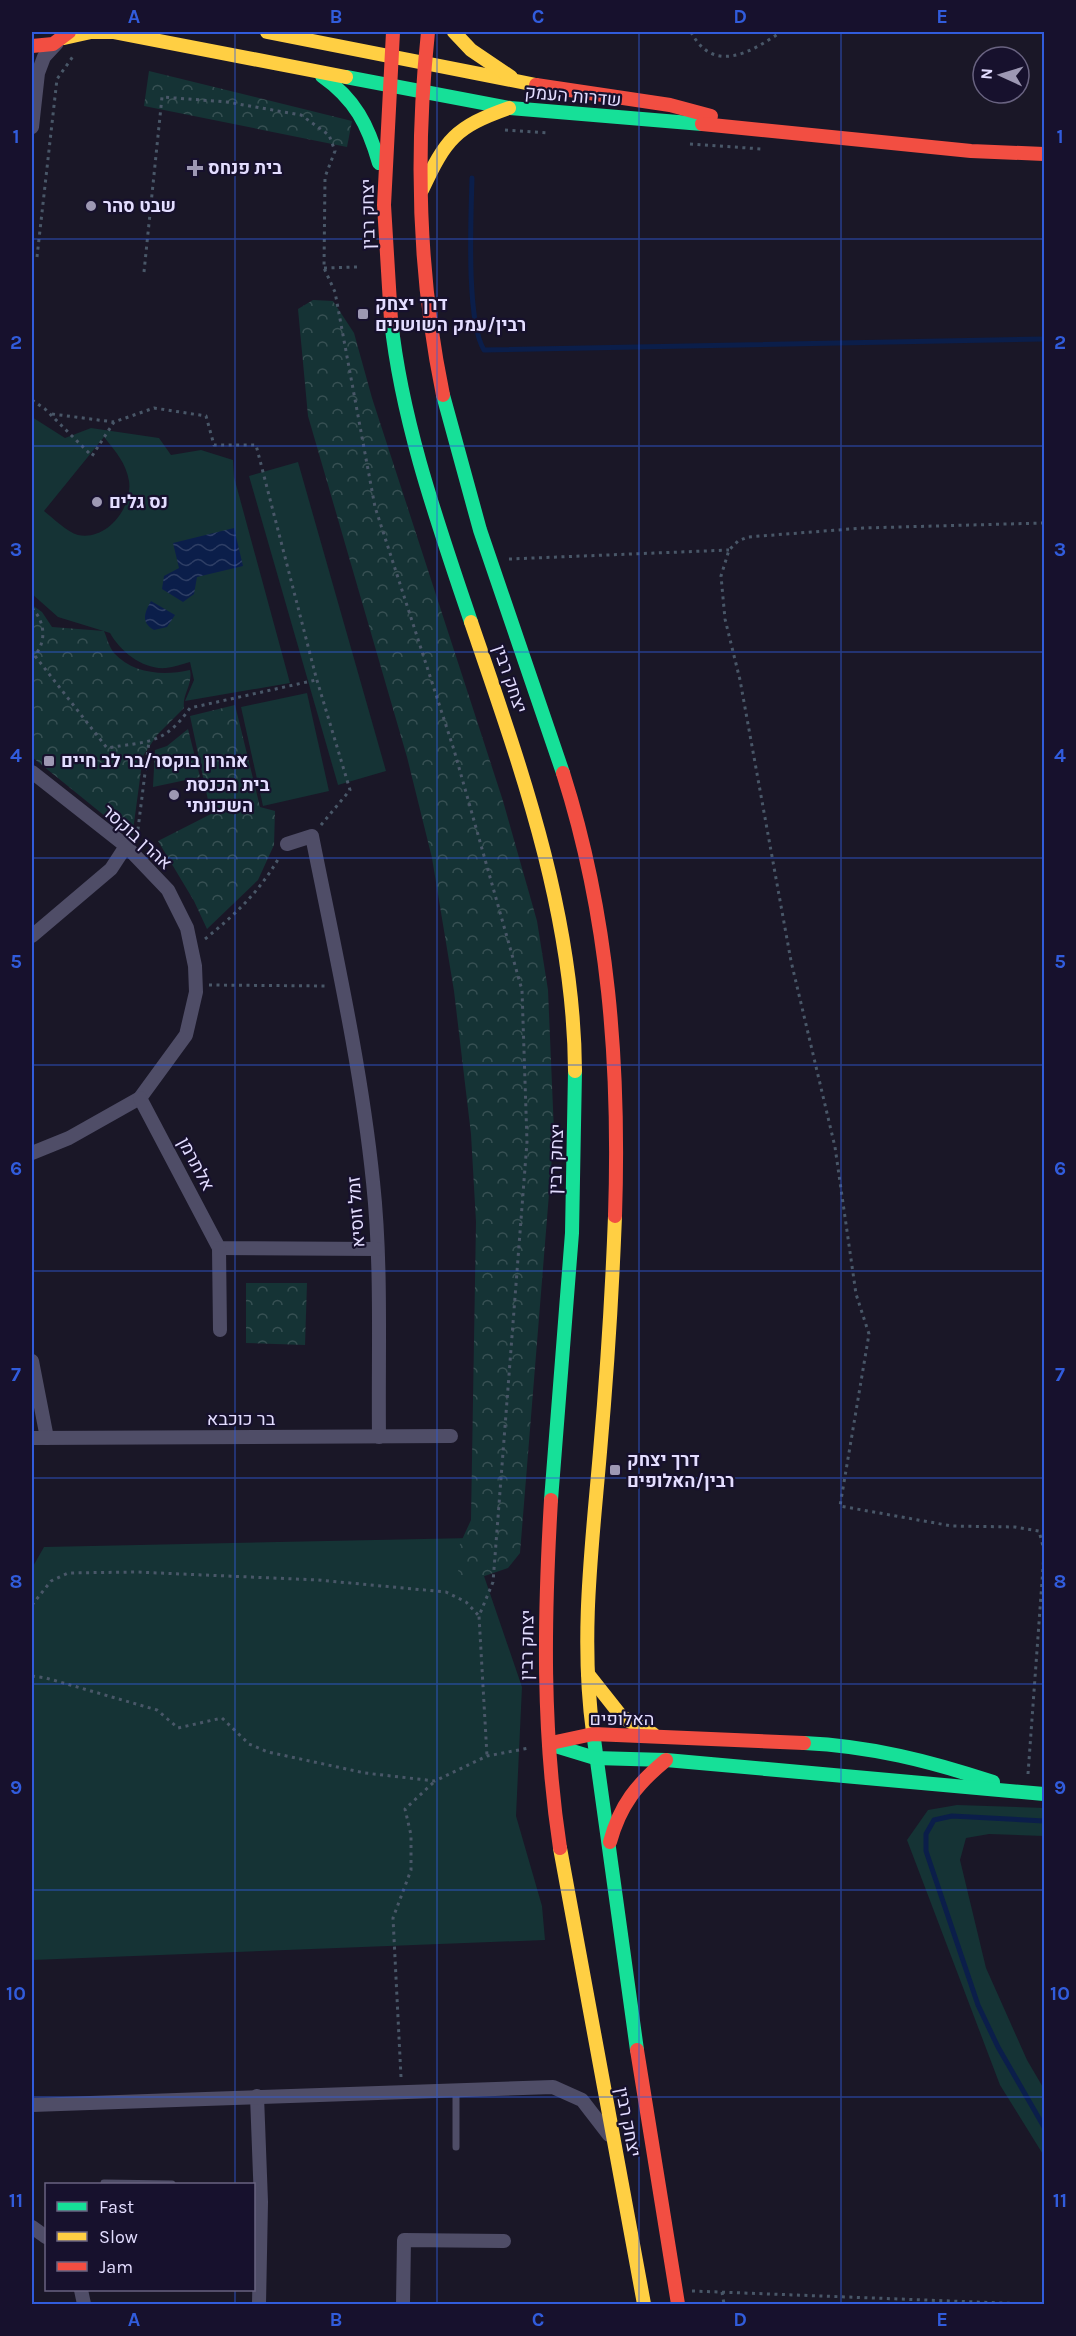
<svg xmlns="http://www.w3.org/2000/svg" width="1076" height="2336" viewBox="0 0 1076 2336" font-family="Karla,Heebo,sans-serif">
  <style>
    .green { fill: #153335; fill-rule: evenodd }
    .forest { fill: url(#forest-crowns) }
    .water { fill: url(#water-waves) }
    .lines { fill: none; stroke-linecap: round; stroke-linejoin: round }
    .stream { stroke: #0b1e4a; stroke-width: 5 }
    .path { stroke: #495768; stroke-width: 3; stroke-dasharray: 3 4.5; stroke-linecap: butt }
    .lane { stroke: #4f4d67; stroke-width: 7 }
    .street { stroke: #4f4d67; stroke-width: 14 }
    .fast { stroke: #16e098; stroke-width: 14 }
    .slow { stroke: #ffcf43; stroke-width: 14 }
    .jam { stroke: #f24e42; stroke-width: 14 }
    .grid { fill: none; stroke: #315cdc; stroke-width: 1.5; stroke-opacity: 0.55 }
    .poi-dot { fill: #9d98b3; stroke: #17112d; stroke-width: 2 }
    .labels { text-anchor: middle; stroke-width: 4.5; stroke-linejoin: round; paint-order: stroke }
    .street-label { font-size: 18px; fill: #e3ddff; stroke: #17112d }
    .poi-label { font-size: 18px; font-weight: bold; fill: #e3ddff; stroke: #17112d; text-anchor: start }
    .neatline { fill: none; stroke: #315cdc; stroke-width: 2 }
    .grid-label { font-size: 20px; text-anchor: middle; font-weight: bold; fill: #315cdc }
  </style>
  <defs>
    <pattern id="forest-crowns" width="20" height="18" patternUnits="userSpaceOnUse" patternTransform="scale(1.5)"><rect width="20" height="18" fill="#153335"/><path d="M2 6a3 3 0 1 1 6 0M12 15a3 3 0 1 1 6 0" fill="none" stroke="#375053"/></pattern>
    <pattern id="water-waves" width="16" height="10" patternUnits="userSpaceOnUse" patternTransform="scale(1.5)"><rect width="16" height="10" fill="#0b1e4a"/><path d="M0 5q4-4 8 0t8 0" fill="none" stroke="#2e3e65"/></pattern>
  </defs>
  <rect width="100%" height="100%" fill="#1a1727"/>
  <g class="green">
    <path d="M32 417 65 438 91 428 159 438 171 455 201 450 233 460 234 477 290 683 185 701 194 680 190 662C182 664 174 667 166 668 143 670 120 651 110 633L58 617 32 594ZM104 437C116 452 126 463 129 481 133 508 106 541 78 535 67 532 53 518 44 511Z"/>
    <polygon points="298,462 386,771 338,785 249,476"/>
    <polygon points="307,693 329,791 263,806 241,707"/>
    <polygon points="471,1538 522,1687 516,1816 542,1906 545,1940 32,1960 32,1568 44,1547"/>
    <polygon points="957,1805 1044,1808 1044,1836 989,1834 966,1838 960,1860 986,1968 1027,2060 1044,2089 1044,2156 1000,2085 907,1840 928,1810"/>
  </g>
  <g class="forest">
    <polygon points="149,71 352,121 347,147 144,106"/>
    <polygon points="313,300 333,301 354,333 372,398 503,801 537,921 548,990 554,1132 520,1553 508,1568 461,1584 455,1555 471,1520 476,1222 471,1134 454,991 432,858 407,757 308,416 298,309"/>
    <path d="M32 605 42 612 52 627 104 631C107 638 109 647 114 653 133 674 164 676 190 670 193 685 182 694 184 708L157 735 143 756 132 838 32 757Z"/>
    <polygon points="235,705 260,807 275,811 274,845 258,880 207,929 194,901 158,841 211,814 190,716"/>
    <polygon points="188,729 200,777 153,787 155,750 167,746"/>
    <polygon points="246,1283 307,1283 305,1345 246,1343"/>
  </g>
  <g class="water">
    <polygon points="234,528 243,566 197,577 194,594 183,602 162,589 164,576 179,568 173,543"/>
    <path d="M151 601 175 615 167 627 154 630C140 622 145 612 151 601Z"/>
  </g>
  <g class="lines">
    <g class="stream">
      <path d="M472 178C471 216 466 321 484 350L1044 339"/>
      <polyline points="1044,1821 952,1816 934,1820 926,1834 926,1851 978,2005 998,2047 1044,2127"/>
    </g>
    <g class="path">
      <path d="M691 32C714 75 751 52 781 32"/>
      <polyline points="505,130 549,133"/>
      <polyline points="690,144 762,149"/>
      <polyline points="37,257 57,79 74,55"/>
      <polyline points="324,268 358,267"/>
      <polyline points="144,272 162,97 227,102 301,115 329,135 335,151 325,177 324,268 335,292 375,507 454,750 522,990 527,1142 493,1582 479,1616 487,1756"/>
      <polyline points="32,400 45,409 92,456 114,422 154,408 206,416 214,445 256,445 316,677 350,790 321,825"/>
      <polyline points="52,414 114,422"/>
      <polyline points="1044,523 863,528 748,537 738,541 729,550 721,576 725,619 740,680 791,961 835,1147 856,1294 869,1334 840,1506 952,1526 1015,1527 1039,1531 1044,1550"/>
      <polyline points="509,559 729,550"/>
      <path d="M32 608C46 623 47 644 32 658"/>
      <path d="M35 656 107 748C148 741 164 745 190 708L316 680"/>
      <polyline points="137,837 149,741"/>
      <path d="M205 939C237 913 260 891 280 856"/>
      <polyline points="209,985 329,986"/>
      <polyline points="32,1605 51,1581 68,1573 136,1572 318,1580 446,1592 466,1602 479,1616"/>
      <polyline points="32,1676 46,1678 157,1710 178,1728 222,1718 249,1744 268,1752 365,1773 435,1781 487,1756 529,1748"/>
      <polyline points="1028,1774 1044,1554"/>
      <polyline points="401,2077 393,1918 411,1870 411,1835 405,1809 435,1781"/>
      <polyline points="692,2291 1028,2304"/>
      <polyline points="722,2292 724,2304"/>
    </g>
    <g class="lane">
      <polyline points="456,2090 456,2147"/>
      <polyline points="104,2183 172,2184"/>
    </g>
    <g class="street">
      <polyline points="32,127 38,73 44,57 57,43"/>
      <polyline points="32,772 126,846 168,890 187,928 195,966 196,992 186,1035 140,1098 69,1138 32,1153"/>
      <path d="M287 844 312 836C335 951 361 1065 373 1182 382 1266 378 1352 379 1437"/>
      <polyline points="32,936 111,869 126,846"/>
      <polyline points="140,1098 219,1248 377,1249"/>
      <polyline points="219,1248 220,1330"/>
      <polyline points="32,1361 47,1438"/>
      <polyline points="32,1438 451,1436"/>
      <polyline points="257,2096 261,2202 259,2304"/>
      <polyline points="32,2105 553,2087 582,2100 609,2135"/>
      <polyline points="32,2227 46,2237"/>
      <polyline points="81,2290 84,2304"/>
      <polyline points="403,2304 404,2240 504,2241"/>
    </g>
    <g class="fast">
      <path d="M322 76C355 99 368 125 379 163"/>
      <polyline points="346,77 510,108 702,124"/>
      <path d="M391 320C402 423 438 524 471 622"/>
      <polyline points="443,395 480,530 563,773"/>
      <polyline points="551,1500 572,1233 575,1071"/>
      <polyline points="593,1732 637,2050"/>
      <path d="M804 1743C870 1746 930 1761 993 1782"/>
      <polyline points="549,1744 595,1758 666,1760 1044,1794"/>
    </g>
    <g class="slow">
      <polyline points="267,32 536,85"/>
      <polyline points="454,32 471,50 511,77"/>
      <polyline points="64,38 91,32 113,32 346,77"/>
      <path d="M422 190C446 139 455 127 509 108"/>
      <path d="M471 622C521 768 574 914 575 1071"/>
      <polyline points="588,1674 622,1717 653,1734"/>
      <path d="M593 1732C580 1638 592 1546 600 1452 607 1373 612 1295 615 1216"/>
      <polyline points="560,1848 644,2304"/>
    </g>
    <g class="jam">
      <path d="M428 32C415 154 418 274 443 395"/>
      <polyline points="32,46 53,44 69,32"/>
      <polyline points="536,85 670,105 711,116"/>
      <polyline points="702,124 971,151 1044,154"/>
      <polyline points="391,320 384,205 393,32"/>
      <path d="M563 773C609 917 620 1066 615 1216"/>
      <path d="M551 1500C544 1619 542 1730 560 1848"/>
      <polyline points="551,1743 593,1734 804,1743"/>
      <path d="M610 1842C620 1805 637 1784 666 1760"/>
      <polyline points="637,2050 678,2304"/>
    </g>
  </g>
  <path class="grid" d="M235 32V2184M437 32V2304M639 32V2304M841 32V2304M32 239H1044M32 446H1044M32 652H1044M32 858H1044M32 1065H1044M32 1271H1044M32 1478H1044M32 1684H1044M32 1890H1044M32 2097H1044M235 2290V2304"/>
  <g class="poi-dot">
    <path d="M192 159h6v6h6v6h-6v6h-6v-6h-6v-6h6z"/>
    <circle cx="91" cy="206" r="6"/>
    <rect x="357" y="308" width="12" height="12" rx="3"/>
    <circle cx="97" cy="502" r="6"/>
    <rect x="43" y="755" width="12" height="12" rx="3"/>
    <circle cx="174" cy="795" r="6"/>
    <rect x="609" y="1464" width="12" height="12" rx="3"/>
  </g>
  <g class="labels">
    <g class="street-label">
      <text transform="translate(573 96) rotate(5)" y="6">שדרות העמק</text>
      <text transform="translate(368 214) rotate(-91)" y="6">יצחק רבין</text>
      <text transform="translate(510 679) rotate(71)" y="6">יצחק רבין</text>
      <text transform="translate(137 837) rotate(42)" y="6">אהרן בוקסר</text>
      <text transform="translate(556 1159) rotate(-88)" y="6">יצחק רבין</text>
      <text transform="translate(196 1164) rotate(62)" y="6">אלתרמן</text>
      <text transform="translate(356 1212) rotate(-94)" y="6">זמל זוסיא</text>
      <text x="241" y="1425">בר כוכבא</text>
      <text transform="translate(527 1645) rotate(-89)" y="6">יצחק רבין</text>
      <text x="622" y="1725">האלופים</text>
      <text transform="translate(628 2122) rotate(79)" y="6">יצחק רבין</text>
    </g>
    <g class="poi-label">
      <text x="208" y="174">בית פנחס</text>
      <text x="103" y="212">שבט סהר</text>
      <text x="375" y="310">דרך יצחק<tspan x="375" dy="21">רבין/עמק השושנים</tspan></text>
      <text x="109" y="508">נס גלים</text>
      <text x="61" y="767">אהרון בוקסר/בר לב חיים</text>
      <text x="186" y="791">בית הכנסת<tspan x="186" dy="21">השכונתי</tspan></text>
      <text x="627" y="1466">דרך יצחק<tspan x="627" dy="21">רבין/האלופים</tspan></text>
    </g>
  </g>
  <rect width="1076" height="2336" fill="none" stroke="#17112d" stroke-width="66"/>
  <rect x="45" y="2183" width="210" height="108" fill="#17112d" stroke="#696381" stroke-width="1.5"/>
  <rect x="57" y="2202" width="30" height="9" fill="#16e098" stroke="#696381" stroke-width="1.5"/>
  <text x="99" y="2213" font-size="18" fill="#e3ddff">Fast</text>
  <rect x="57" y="2232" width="30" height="9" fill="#ffcf43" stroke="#696381" stroke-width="1.5"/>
  <text x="99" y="2243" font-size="18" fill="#e3ddff">Slow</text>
  <rect x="57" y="2262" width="30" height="9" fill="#f24e42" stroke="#696381" stroke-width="1.5"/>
  <text x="99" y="2273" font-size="18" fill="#e3ddff">Jam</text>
  <g transform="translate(1001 75) rotate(274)"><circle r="28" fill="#17112d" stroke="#696381" stroke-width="1.5"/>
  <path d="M0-4.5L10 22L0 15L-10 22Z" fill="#9d98b3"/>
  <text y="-9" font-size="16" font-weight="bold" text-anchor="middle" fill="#e3ddff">N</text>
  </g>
  <rect x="33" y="33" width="1010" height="2270" class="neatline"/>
  <g class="grid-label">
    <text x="134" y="23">A</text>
    <text x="336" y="23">B</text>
    <text x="538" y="23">C</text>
    <text x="740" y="23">D</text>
    <text x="942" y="23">E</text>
    <text x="16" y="143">1</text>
    <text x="1060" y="143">1</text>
    <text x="16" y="349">2</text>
    <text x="1060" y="349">2</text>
    <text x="16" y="556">3</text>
    <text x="1060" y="556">3</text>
    <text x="16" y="762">4</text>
    <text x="1060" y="762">4</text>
    <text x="16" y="968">5</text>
    <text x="1060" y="968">5</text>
    <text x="16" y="1175">6</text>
    <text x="1060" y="1175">6</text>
    <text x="16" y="1381">7</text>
    <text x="1060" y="1381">7</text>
    <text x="16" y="1588">8</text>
    <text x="1060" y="1588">8</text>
    <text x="16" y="1794">9</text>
    <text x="1060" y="1794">9</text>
    <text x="16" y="2000">10</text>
    <text x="1060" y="2000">10</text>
    <text x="16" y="2207">11</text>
    <text x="1060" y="2207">11</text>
    <text x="134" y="2326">A</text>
    <text x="336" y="2326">B</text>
    <text x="538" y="2326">C</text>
    <text x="740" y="2326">D</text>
    <text x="942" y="2326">E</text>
  </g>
</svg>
